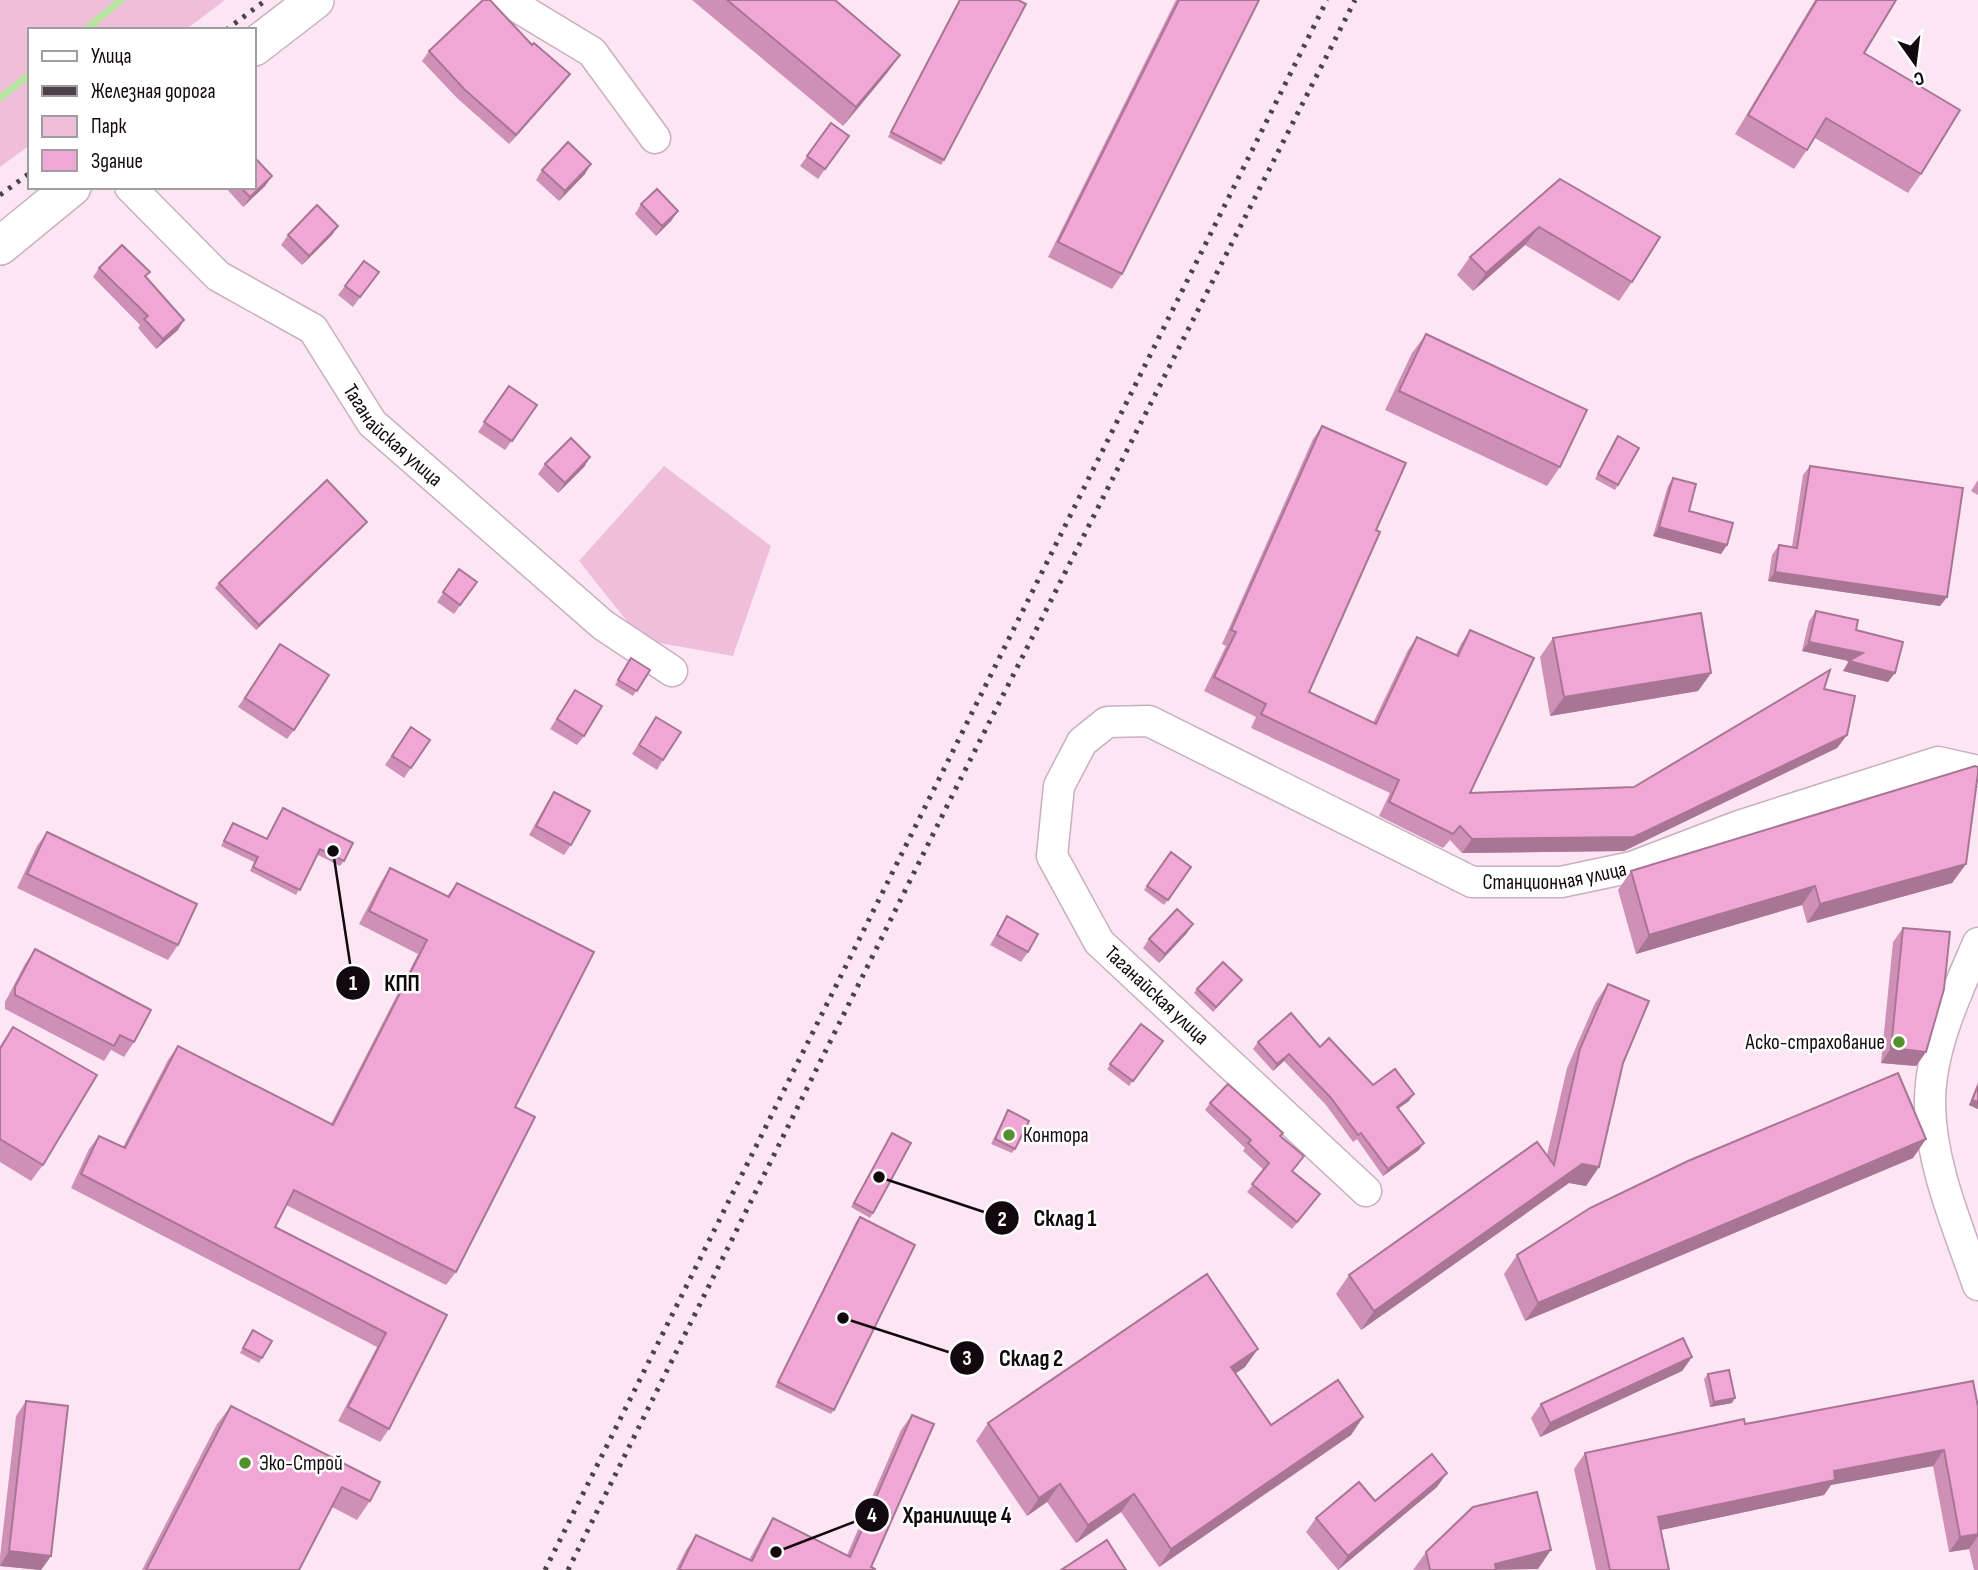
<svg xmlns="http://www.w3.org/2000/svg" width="1978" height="1570" viewBox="0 0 1978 1570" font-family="'Sofia Sans Condensed',sans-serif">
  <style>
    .green { fill: #efbedb }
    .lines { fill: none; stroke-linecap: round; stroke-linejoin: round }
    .stream { stroke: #b7e49f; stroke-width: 7 }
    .minor-casing { stroke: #caafbf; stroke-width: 33 }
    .tertiary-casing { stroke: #caafbf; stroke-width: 40 }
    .minor { stroke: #fff; stroke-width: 30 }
    .tertiary { stroke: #fff; stroke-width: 37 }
    .rail { stroke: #4e424a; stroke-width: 5; stroke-dasharray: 3.5 7; stroke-linecap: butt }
    .wall { fill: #cf90b7 }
    .shaded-wall { fill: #a97595 }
    .building { fill: #f1a7d5; stroke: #a97595; stroke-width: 2 }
    .poi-dot { fill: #55902e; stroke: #fff; stroke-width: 2.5 }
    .labels { text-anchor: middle; stroke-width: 5; stroke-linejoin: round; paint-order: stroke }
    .street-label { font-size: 21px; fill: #12090f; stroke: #fff }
    .poi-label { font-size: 21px; fill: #12090f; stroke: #fff; text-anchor: start }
    .leader { fill: none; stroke: #12090f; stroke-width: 2.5 }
    .callout-dot { fill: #12090f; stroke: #fff; stroke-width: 2.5 }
    .mark-label { font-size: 21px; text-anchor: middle; font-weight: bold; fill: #fff }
    .callout-label { font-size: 23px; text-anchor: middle; font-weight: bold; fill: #12090f; stroke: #fff; stroke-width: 5; stroke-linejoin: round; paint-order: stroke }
  </style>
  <rect width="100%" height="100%" fill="#fce6f3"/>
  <g class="green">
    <polygon points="0,0 225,0 185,30 30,30 30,145 0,167"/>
    <polygon points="664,466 771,546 733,656 642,640 579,561"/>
  </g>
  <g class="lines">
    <g class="stream">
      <polyline points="85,30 121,0"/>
      <polyline points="0,98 30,74"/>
    </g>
    <g class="minor-casing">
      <g id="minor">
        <polyline points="506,0 592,52 655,138"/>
        <path id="s1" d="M130 187 218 276 313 329 372 423 603 625 672 671"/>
        <path d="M1978 943C1957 992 1930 1048 1930 1102 1930 1164 1958 1227 1978 1285"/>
        <path id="s2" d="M1366 1191 1099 942 1052 856 1059 786 1082 742 1107 722 1149 721 1472 882H1561L1632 867 1739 826 1938 762 1978 771"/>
      </g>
    </g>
    <g class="tertiary-casing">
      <g id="tertiary">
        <polyline points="254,47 315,0"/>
        <polyline points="0,246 72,187"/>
      </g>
    </g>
    <use href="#minor" class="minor"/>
    <use href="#tertiary" class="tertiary"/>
    <g class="rail">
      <polyline points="226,30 266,0"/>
      <polyline points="0,195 30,173"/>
      <polyline points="545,1570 1327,0"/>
      <polyline points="568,1570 955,790 1355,0"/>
    </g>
  </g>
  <g class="wall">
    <polygon points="692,0 835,0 900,55 887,73 843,126"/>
    <polygon points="959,0 1018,0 944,160 941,165 888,137"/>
    <polygon points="1176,0 1259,0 1122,274 1112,289 1048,257"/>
    <polygon points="1815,0 1896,0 1864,53 1921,174 1908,193 1815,138 1794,169 1735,134"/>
    <polygon points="532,45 570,74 563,83 509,144 457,98 422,61 429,51"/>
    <polygon points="831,123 849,136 818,179 800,166"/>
    <polygon points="542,170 585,174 559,201 536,180"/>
    <polygon points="272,176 265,186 243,207 225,187 254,187"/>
    <polygon points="1560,179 1632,282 1619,301 1525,245 1473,291 1457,275 1470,257"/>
    <polygon points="641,204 678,211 671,221 656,236 635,214"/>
    <polygon points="288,235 332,235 302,265 281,245"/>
    <polygon points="99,268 146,277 178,330 156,349 138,328 140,325 93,277"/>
    <polygon points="379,272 353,307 338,295 345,286"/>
    <polygon points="1426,334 1560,467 1547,486 1385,410 1412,353"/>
    <polygon points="509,386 537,405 505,450 478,432"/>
    <polygon points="1322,426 1376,530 1309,692 1373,723 1408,650 1417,637 1456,654 1461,644 1470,630 1470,793 1634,787 1824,689 1847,735 1837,748 1624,851 1462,853 1450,840 1443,848 1379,816 1390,793 1251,728 1256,717 1204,691 1226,646 1222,644 1313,439"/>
    <polygon points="1618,436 1618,485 1615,490 1595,479"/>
    <polygon points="590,457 584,467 558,493 538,474 545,464"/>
    <polygon points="1810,466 1947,597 1940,606 1768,581 1772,555 1779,545 1792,547 1803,475"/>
    <polygon points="1673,478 1689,511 1727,545 1721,554 1653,536 1668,486"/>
    <polygon points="1978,480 1978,495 1971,491"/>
    <polygon points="363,527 256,630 215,588 219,583"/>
    <polygon points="459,569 477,582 454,614 437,602"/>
    <polygon points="1816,611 1856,630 1888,682 1843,671 1849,661 1802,651 1809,621"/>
    <polygon points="1553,638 1711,673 1698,691 1550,716 1540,657"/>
    <polygon points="280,644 294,730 287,739 238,707"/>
    <polygon points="631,658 650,670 633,696 615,685"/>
    <polygon points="575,690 584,736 577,745 550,729"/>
    <polygon points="656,717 663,760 657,770 632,754"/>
    <polygon points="411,727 430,740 404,778 385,765"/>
    <polygon points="554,792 571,845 564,855 529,835 548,801"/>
    <polygon points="283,808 344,861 340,866 318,855 296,895 250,871 254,862 221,846 233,823 266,839"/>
    <polygon points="47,832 178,945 168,960 17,888 37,846"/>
    <polygon points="1171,852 1191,867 1164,905 1144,890"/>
    <polygon points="1966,864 1952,883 1807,923 1802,905 1636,954 1618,890 1631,871"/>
    <polygon points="390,868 447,896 457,883 515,1107 456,1272 446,1285 286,1205 275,1227 447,1315 389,1429 380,1442 338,1421 377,1347 71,1188 89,1149 99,1136 123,1147 168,1060 178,1046 331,1124 418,954 359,924 381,882"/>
    <polygon points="1007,916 1028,952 1021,962 990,945"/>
    <polygon points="1903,928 1926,1052 1916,1066 1881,1063 1893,942"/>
    <polygon points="1187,933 1159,963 1143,948 1149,939"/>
    <polygon points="35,949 134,1042 124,1057 111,1050 104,1061 5,1009 5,1002 25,964"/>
    <polygon points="1242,980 1213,1012 1194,993 1197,989"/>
    <polygon points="1608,984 1623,1063 1599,1167 1586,1186 1569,1183 1361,1330 1336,1294 1349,1275 1547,1155 1567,1068 1595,1003"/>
    <polygon points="1141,1024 1163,1041 1129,1086 1107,1069"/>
    <polygon points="13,1027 43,1165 31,1181 0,1162 0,1046"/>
    <polygon points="1258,1042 1320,1047 1373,1085 1409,1101 1398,1109 1419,1150 1383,1176 1357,1139 1353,1142 1326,1105 1284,1061 1273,1071 1253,1049"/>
    <polygon points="1978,1082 1978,1109 1969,1105"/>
    <polygon points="1210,1103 1280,1136 1299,1164 1292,1172 1320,1194 1292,1229 1247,1192 1264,1170 1243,1151 1245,1148 1205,1110"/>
    <polygon points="1008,1110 1015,1149 1012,1153 991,1144"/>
    <polygon points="892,1133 873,1213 870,1218 851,1207"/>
    <polygon points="1926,1139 1913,1158 1525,1321 1504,1274 1517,1255"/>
    <polygon points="860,1217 834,1410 831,1414 775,1387 856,1222"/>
    <polygon points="253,1330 262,1358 259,1363 240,1353"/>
    <polygon points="1692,1357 1682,1371 1540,1437 1531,1418 1541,1404"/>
    <polygon points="1245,1367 1236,1373 1271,1425 1363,1417 1351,1435 1159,1567 1121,1512 1076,1543 1047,1502 1027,1516 976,1441 988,1423"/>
    <polygon points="1708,1374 1732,1403 1710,1407 1704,1379"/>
    <polygon points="26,1401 51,1556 41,1570 0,1566 0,1557 16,1416"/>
    <polygon points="231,1406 370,1501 357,1520 332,1507 299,1570 142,1570 217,1424"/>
    <polygon points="1978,1407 1978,1570 1974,1570 1969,1549 1949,1552 1933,1466 1831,1485 1824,1495 1661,1530 1669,1570 1596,1570 1574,1469 1585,1453 1745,1424"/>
    <polygon points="912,1415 871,1567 874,1570 676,1570 686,1550 696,1535 749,1560 763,1534 773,1518 847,1555 901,1430"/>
    <polygon points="1437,1487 1338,1570 1306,1532 1316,1518 1375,1501"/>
    <polygon points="1426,1552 1538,1569 1413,1570"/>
  </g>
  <g class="shaded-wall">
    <polygon points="900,55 887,73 843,126 856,107"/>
    <polygon points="570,74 563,83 509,144 516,135"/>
    <polygon points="591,164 585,174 559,201 565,191"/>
    <polygon points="272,176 265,186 243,207 250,197"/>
    <polygon points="678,211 671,221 656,236 662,226"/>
    <polygon points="338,226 332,235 302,265 309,256"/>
    <polygon points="1539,227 1525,245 1473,291 1486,273"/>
    <polygon points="184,320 178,330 156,349 163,339"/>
    <polygon points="590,457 584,467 558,493 565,483"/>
    <polygon points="367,522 363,527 256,630 259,625"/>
    <polygon points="1659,527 1727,545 1721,554 1653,536"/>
    <polygon points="1775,572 1947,597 1940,606 1768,581"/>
    <polygon points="1809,642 1863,653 1895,673 1888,682 1843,671 1849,661 1802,651"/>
    <polygon points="1711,673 1698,691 1550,716 1564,697"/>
    <polygon points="1847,735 1837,748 1624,851 1462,853 1472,839"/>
    <polygon points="1966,864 1952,883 1807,923 1820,904"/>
    <polygon points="1815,886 1802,905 1636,954 1649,935"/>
    <polygon points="1193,924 1187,933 1159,963 1165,954"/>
    <polygon points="1891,1048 1926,1052 1916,1066 1881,1063"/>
    <polygon points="1289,1054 1284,1061 1273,1071 1277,1064"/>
    <polygon points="1414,1094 1409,1101 1392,1113 1397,1107"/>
    <polygon points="1972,1100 1978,1102 1978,1109 1969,1105"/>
    <polygon points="1926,1139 1913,1158 1525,1321 1538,1303"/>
    <polygon points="1424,1143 1419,1150 1383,1176 1388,1169"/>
    <polygon points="1582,1164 1599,1167 1586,1186 1569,1183 1361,1330 1374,1311"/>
    <polygon points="1258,1349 1245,1367 1219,1385 1231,1367"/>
    <polygon points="1692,1357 1682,1371 1540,1437 1550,1423"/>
    <polygon points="1735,1398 1732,1403 1710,1407 1714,1402"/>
    <polygon points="1363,1417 1351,1435 1159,1567 1171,1549"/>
    <polygon points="1944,1450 1933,1466 1831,1485 1824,1495 1647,1533 1658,1517 1834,1471"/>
    <polygon points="1447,1473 1437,1487 1338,1570 1348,1556"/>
    <polygon points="1060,1484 1047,1502 1027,1516 1039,1498"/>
    <polygon points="1134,1494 1121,1512 1076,1543 1088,1525"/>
    <polygon points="1978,1534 1978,1536 1969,1549 1949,1552 1960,1537"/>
    <polygon points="1551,1550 1538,1569 1491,1570 1495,1564"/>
    <polygon points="9,1551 51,1556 41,1570 0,1566"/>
  </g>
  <g class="building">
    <polygon points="483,0 490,0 532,45 534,43 570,74 516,135 464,89 429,51"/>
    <polygon points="727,0 835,0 900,55 856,107"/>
    <polygon points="960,0 1018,0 1026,4 944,160 891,132"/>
    <polygon points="1179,0 1259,0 1122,274 1058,242"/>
    <polygon points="1817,0 1896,0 1864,53 1960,110 1921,174 1826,118 1807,150 1748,115"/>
    <polygon points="831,123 849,136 825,169 807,156"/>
    <polygon points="568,142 591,164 565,191 542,170"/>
    <polygon points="254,157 272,176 250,197 240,187 254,187"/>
    <polygon points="1560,179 1660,237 1632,282 1539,227 1486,273 1470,257"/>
    <polygon points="657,189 678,211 662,226 641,204"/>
    <polygon points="317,205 338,226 309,256 288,235"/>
    <polygon points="122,245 150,272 145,276 184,320 163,339 144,319 148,316 99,268"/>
    <polygon points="364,261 379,272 360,297 345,286"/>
    <polygon points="1426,334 1587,410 1560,467 1399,391"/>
    <polygon points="509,386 537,405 512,441 484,422"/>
    <polygon points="1322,426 1406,463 1376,530 1380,532 1309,692 1376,724 1417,637 1458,656 1470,630 1534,658 1470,793 1634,787 1830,670 1824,689 1855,696 1847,735 1634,837 1472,839 1460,826 1453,834 1389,802 1399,780 1261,714 1266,704 1214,677 1236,632 1231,630"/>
    <polygon points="1618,436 1639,448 1618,485 1598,474"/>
    <polygon points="571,438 590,457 565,483 545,464"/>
    <polygon points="1810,466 1963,488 1947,597 1775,572 1779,545 1797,548"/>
    <polygon points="1673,478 1696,484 1689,511 1733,523 1727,545 1659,527"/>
    <polygon points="327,480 367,522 259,625 219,583"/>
    <polygon points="459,569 477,582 460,605 443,592"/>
    <polygon points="1816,611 1858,620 1856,630 1903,642 1895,673 1849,661 1863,653 1809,642"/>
    <polygon points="1701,613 1711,673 1564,697 1553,638"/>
    <polygon points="280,644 329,675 294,730 245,698"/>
    <polygon points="631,658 650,670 637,691 618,680"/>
    <polygon points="575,690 602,706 584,736 557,719"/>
    <polygon points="656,717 681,732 663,760 639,745"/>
    <polygon points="411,727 430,740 411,768 392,756"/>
    <polygon points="1975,766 1978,767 1978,773 1966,864 1820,904 1815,886 1649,935 1631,871"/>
    <polygon points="554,792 590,811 571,845 536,826"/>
    <polygon points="283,808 353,843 344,861 320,849 300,890 253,867 258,857 224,841 233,823 267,839"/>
    <polygon points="47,832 197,904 178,945 27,874"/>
    <polygon points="1171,852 1191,867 1168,900 1147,886"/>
    <polygon points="390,868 449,897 457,883 594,952 515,1107 535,1117 456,1272 294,1190 275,1227 447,1315 389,1429 348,1407 386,1333 81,1174 99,1136 125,1148 178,1046 333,1125 427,940 369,911"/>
    <polygon points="1177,909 1193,924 1165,954 1149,939"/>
    <polygon points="1007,916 1038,934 1028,952 997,935"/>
    <polygon points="1903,928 1950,932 1944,989 1926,1052 1891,1048"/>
    <polygon points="35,949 151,1010 134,1042 120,1035 114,1046 15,995 15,987"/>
    <polygon points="1223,962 1242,980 1216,1007 1197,989"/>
    <polygon points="1608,984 1649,1001 1623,1063 1599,1167 1582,1164 1374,1311 1349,1275 1537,1142 1554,1165 1580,1049"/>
    <polygon points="1291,1013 1320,1047 1329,1038 1373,1085 1395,1069 1414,1094 1397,1107 1424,1143 1388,1169 1361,1133 1358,1135 1331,1098 1289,1054 1277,1064 1258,1042"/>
    <polygon points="1141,1024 1163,1041 1133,1081 1110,1064"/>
    <polygon points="13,1027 97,1075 43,1165 0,1139 0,1049"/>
    <polygon points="1898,1073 1926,1139 1538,1303 1517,1255 1590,1208 1688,1161"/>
    <polygon points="1228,1084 1283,1133 1280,1136 1304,1156 1292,1171 1320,1194 1297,1222 1252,1184 1269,1163 1248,1143 1251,1140 1210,1103"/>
    <polygon points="1978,1086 1978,1102 1972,1100"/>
    <polygon points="1008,1110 1029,1121 1015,1149 995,1139"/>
    <polygon points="892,1133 911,1143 873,1213 854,1203"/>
    <polygon points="860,1217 915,1245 834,1410 778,1382"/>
    <polygon points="1207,1274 1258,1349 1231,1367 1271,1425 1338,1380 1363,1417 1171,1549 1134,1494 1088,1525 1060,1484 1039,1498 988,1423"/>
    <polygon points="253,1330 272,1341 262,1358 243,1348"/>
    <polygon points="1683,1338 1692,1357 1550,1423 1541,1404"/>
    <polygon points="1729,1370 1735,1398 1714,1402 1708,1374"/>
    <polygon points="1973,1381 1978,1407 1978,1534 1960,1537 1944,1450 1834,1471 1835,1480 1658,1517 1669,1570 1610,1570 1585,1453 1744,1419 1745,1424"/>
    <polygon points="26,1401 68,1406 51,1556 9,1551"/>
    <polygon points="231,1406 380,1482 370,1501 342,1487 299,1570 146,1570"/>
    <polygon points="912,1415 934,1424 871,1567 875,1569 874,1570 679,1570 696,1535 752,1561 773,1518 850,1557"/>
    <polygon points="1432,1454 1447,1473 1348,1556 1316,1518 1359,1482 1375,1501"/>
    <polygon points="1537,1492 1551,1550 1495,1564 1496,1570 1430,1570 1426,1552 1473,1507"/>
    <polygon points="1107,1540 1126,1570 1061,1570"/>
  </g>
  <g class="poi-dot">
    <circle cx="1899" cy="1042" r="7"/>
    <circle cx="1009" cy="1135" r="7"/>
    <circle cx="245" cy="1463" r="7"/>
  </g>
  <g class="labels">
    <g class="street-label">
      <text dy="7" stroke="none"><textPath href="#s1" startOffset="368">Таганайская улица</textPath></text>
      <text dy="7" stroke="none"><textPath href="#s2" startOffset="1101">Станционная улица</textPath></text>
      <text transform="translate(1157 995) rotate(43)" y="7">Таганайская улица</text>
    </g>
    <g class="poi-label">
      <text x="1885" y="1049" text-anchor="end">Аско-страхование</text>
      <text x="1023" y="1142">Контора</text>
      <text x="259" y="1470">Эко-Строй</text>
    </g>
  </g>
  <path class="leader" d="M333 851L353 983M879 1177L1002 1218M843 1318L967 1358M776 1552L872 1515"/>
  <g class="callout-dot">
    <circle cx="333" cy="851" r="7"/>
    <circle cx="879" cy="1177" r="7"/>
    <circle cx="843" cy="1318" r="7"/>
    <circle cx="776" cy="1552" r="7"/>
    <circle cx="353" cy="983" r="18"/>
    <circle cx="1002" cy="1218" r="18"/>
    <circle cx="967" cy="1358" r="18"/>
    <circle cx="872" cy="1515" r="18"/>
  </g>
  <g class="mark-label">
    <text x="353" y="990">1</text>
    <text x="1002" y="1226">2</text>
    <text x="967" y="1365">3</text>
    <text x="872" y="1522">4</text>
  </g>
  <g class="callout-label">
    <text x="402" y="991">КПП</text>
    <text x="1065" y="1226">Склад 1</text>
    <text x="1031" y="1366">Склад 2</text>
    <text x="957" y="1523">Хранилище 4</text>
  </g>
  <rect x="28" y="28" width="228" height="161" fill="#ffffff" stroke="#a09d9f" stroke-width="2"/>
  <rect x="42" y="51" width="35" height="10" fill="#ffffff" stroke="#a09d9f" stroke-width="2"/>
  <text x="91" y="63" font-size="21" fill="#12090f">Улица</text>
  <rect x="42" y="86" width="35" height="10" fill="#4e424a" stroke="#a09d9f" stroke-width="2"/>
  <text x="91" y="98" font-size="21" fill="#12090f">Железная дорога</text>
  <rect x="42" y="116" width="35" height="21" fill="#efbedb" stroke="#a09d9f" stroke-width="2"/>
  <text x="91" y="133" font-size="21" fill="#12090f">Парк</text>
  <rect x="42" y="150" width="35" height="21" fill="#f1a7d5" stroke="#a09d9f" stroke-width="2"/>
  <text x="91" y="168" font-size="21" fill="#12090f">Здание</text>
  <g transform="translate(1915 63) rotate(166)" stroke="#ffffff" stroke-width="5" paint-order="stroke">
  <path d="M0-5L12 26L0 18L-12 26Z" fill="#12090f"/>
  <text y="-10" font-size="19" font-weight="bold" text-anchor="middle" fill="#12090f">С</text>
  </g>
</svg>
